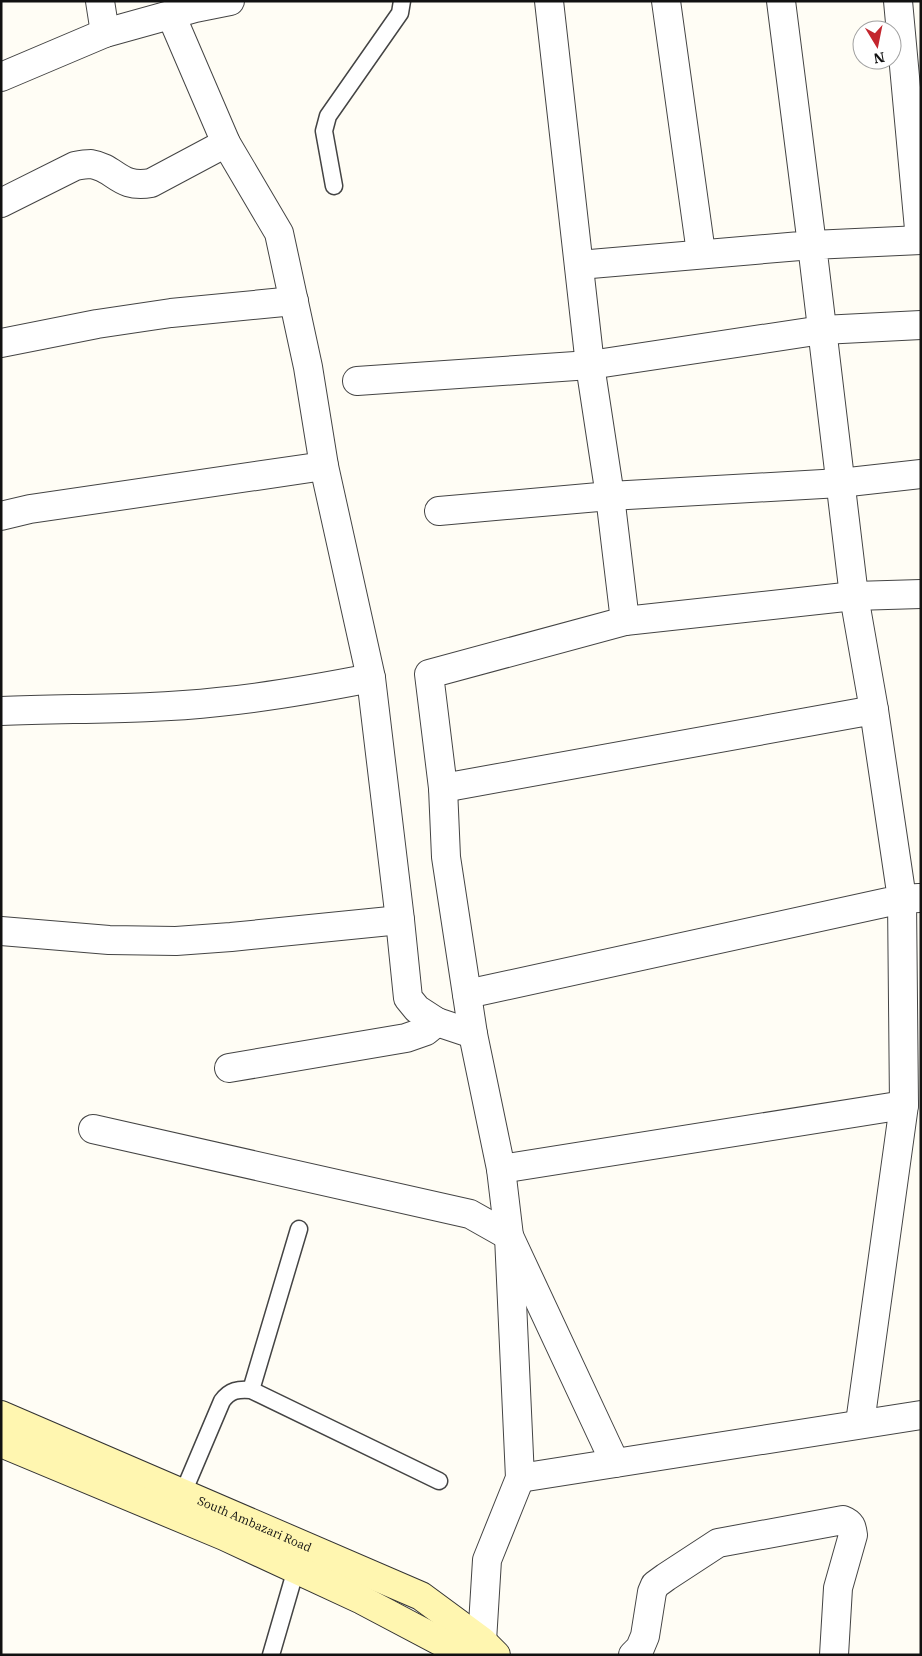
<svg xmlns="http://www.w3.org/2000/svg" width="922" height="1656" viewBox="0 0 922 1656" font-family="'IBM Plex Serif',serif">
  <style>
    .lines { fill: none; stroke-linecap: round; stroke-linejoin: round }
    .service-casing { stroke: #444; stroke-width: 19 }
    .minor-casing { stroke: #444; stroke-width: 30 }
    .secondary-casing { stroke: #333; stroke-width: 30 }
    .service { stroke: #fff; stroke-width: 16 }
    .minor { stroke: #fff; stroke-width: 28 }
    .secondary { stroke: #fff6b0; stroke-width: 28 }
    .labels { text-anchor: middle; stroke-width: 5; stroke-linejoin: round; paint-order: stroke }
    .street-label { font-size: 12px; fill: #111; stroke: #fff }
  </style>
  <rect width="100%" height="100%" fill="#fffdf5"/>
  <g class="lines">
    <g class="service-casing">
      <g id="service">
        <polyline points="334,186 324,131 328,116 400,13 402,1"/>
        <polyline points="251,1390 299,1229"/>
        <path d="M183 1493 222 1401C230 1390 238 1389 251 1390L439 1481"/>
        <polyline points="271,1655 296,1569"/>
      </g>
    </g>
    <g class="minor-casing">
      <g id="minor">
        <polyline points="100,1 105,33"/>
        <polyline points="666,1 701,253"/>
        <polyline points="898,1 920,240"/>
        <polyline points="171,15 226,143 279,233 308,367 324,466 371,678 400,920 408,998 417,1009 437,1022 473,1034"/>
        <polyline points="1,77 105,33 195,8 230,1"/>
        <path d="M1 203 75 166C80 165 86 164 91 164 116 168 119 189 151 183L226 143"/>
        <polyline points="579,265 812,245 781,1"/>
        <polyline points="1,343 97,324 171,313 294,301"/>
        <polyline points="357,381 590,365 822,330 921,325"/>
        <polyline points="439,511 610,496 840,483 921,474"/>
        <polyline points="1,516 30,509 324,466"/>
        <polyline points="625,621 854,596 921,594"/>
        <polyline points="874,710 854,596 812,245 921,240"/>
        <path d="M1 711C73 708 146 710 218 702 269 697 320 688 371 678"/>
        <polyline points="443,788 874,710 902,899 467,994"/>
        <polyline points="1,931 109,940 176,941 231,937 400,920"/>
        <polyline points="229,1068 406,1038 426,1031 437,1022"/>
        <polyline points="904,1105 902,899 919,898"/>
        <polyline points="93,1129 470,1214 509,1236 615,1463"/>
        <polyline points="501,1169 904,1105 860,1423"/>
        <polyline points="520,1478 921,1415"/>
        <polyline points="470,1655 482,1641 487,1560 520,1478 509,1236 501,1169 473,1034 446,857 443,788 429,674 625,621 610,496 590,365 549,1"/>
        <path d="M633 1655 640 1648 645 1636 652 1592 655 1585 666 1577 718 1543 843 1520C851 1523 852 1527 853 1535L838 1588 834 1655"/>
      </g>
    </g>
    <g class="secondary-casing">
      <g id="secondary">
        <path id="s1" d="M1 1415 421 1596 482 1641 496 1655"/>
        <polyline points="1,1443 224,1536 362,1600 466,1655"/>
      </g>
    </g>
    <use href="#service" class="service"/>
    <use href="#minor" class="minor"/>
    <use href="#secondary" class="secondary"/>
  </g>
  <g class="labels">
    <g class="street-label">
      <text dy="4" stroke="none"><textPath href="#s1" startOffset="276">South Ambazari Road</textPath></text>
    </g>
  </g>
  <rect width="922" height="1656" fill="none" stroke="#111111" stroke-width="5"/>
  <g transform="translate(877 45) rotate(170)"><circle r="24" fill="#ffffff" stroke="#a0a0a0"/>
  <path d="M0-4L9 19L0 12L-9 19Z" fill="#c4262e"/>
  <text y="-8" font-size="14" font-weight="bold" text-anchor="middle" fill="#111111">N</text>
  </g>
</svg>
